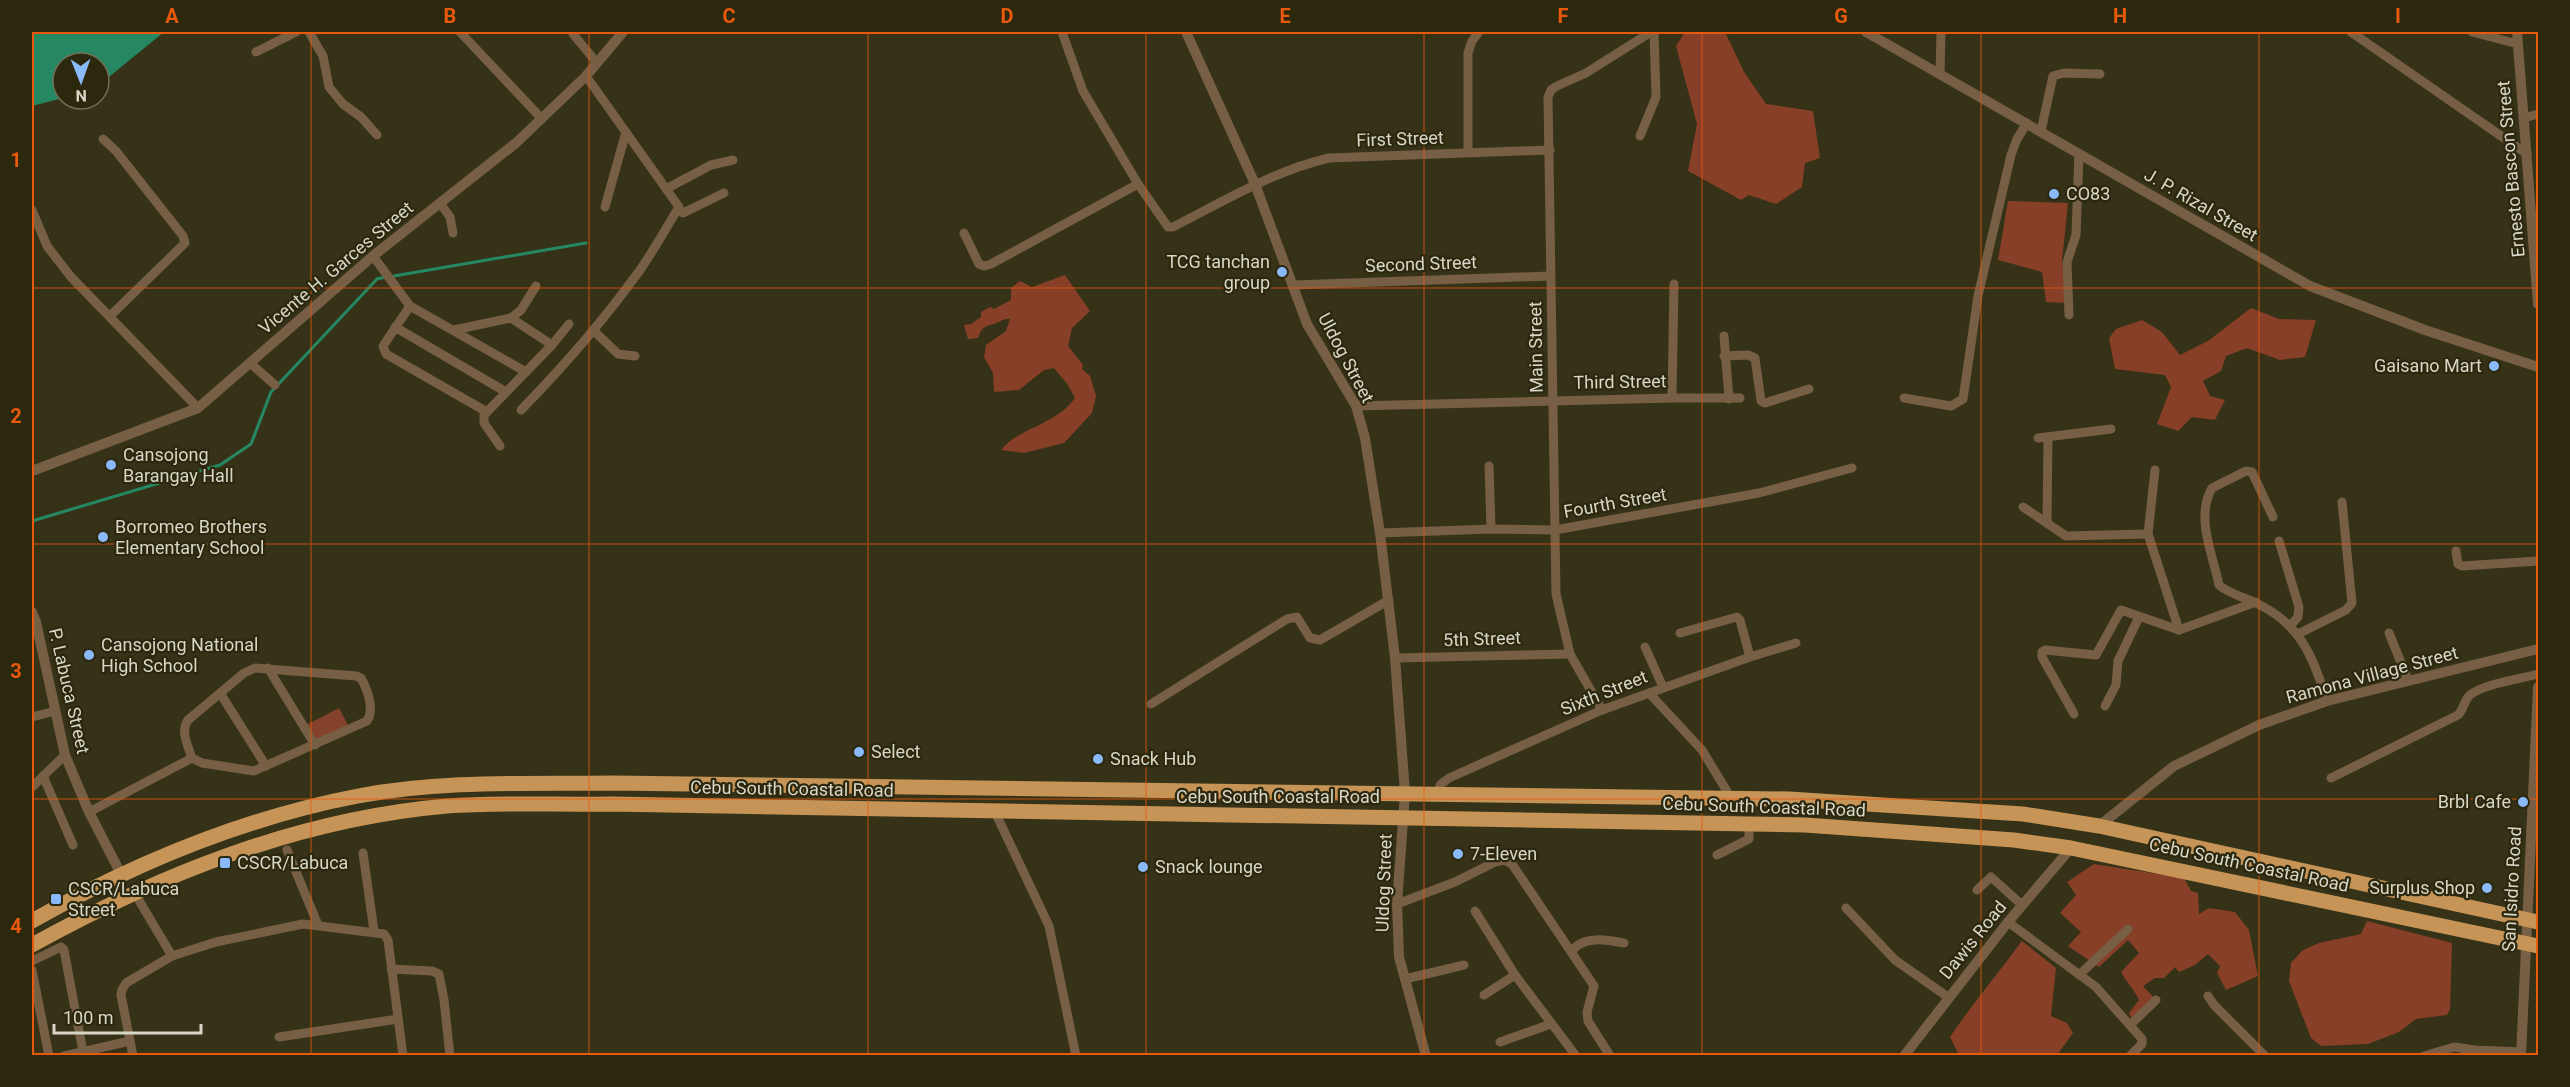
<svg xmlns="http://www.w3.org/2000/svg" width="2570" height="1087" viewBox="0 0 2570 1087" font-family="Roboto,sans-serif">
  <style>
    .green { fill: #84412c }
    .forest { fill: #883f27 }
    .water { fill: #258863 }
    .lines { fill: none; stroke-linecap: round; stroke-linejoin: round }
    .stream { stroke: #258863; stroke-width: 3 }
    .minor { stroke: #765f45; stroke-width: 9 }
    .tertiary { stroke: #765f45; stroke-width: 10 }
    .trunk { stroke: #c69456; stroke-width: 15 }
    .grid { fill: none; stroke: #e8590c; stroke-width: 1.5; stroke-opacity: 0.55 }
    .poi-dot { fill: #8abafc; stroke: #2c280d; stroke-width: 2 }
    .labels { text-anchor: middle; stroke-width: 4.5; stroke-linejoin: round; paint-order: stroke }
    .street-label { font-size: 18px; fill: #d8d6c6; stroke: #2c280d }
    .poi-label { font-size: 18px; fill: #d8d6c6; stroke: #2c280d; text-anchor: start }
    .neatline { fill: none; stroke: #e8590c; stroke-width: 2 }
    .grid-label { font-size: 20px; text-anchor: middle; font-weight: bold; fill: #e8590c }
  </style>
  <rect width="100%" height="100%" fill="#363217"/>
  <polygon class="green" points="339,708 348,725 315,742 306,725"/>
  <g class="forest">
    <polygon points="1685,32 1725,32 1744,72 1766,104 1813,111 1820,158 1805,163 1802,187 1776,204 1749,195 1741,200 1688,171 1697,124 1676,46"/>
    <polygon points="2008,201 2068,203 2062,261 2067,303 2046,302 2042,272 1998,260"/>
    <path d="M1065 275 1090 311 1072 328 1068 346 1083 365 1082 369 1090 376 1096 396 1092 413 1064 443 1024 453 1001 450C1018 428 1056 425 1075 398L1068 385 1054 368 1044 370 1019 390 994 392 993 373 984 357 986 345 1006 331 1010 319C1003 319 1002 321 996 323 985 327 982 326 978 338L968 339 964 325 971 324 981 317V312L990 307 994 309 1011 300V288L1020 281 1032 287Z"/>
    <polygon points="2251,308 2279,319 2316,320 2305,357 2280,360 2247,348 2226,356 2221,371 2203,381 2210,396 2225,400 2215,420 2192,417 2178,431 2157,424 2171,387 2165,375 2115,369 2109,338 2116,329 2142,320 2162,332 2180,355 2208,341"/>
    <path d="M2094 864 2184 878 2191 891 2198 893 2199 914 2209 908 2235 912 2249 930 2258 976 2226 990 2217 973 2220 966 2208 954 2195 965 2179 972 2175 967 2164 978H2155L2143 986 2156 1000 2131 1018 2129 1013 2139 1000C2134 989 2127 983 2121 972L2139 953 2128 940 2099 967 2068 946 2081 932 2060 913 2076 895 2067 882Z"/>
    <polygon points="2367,921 2452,943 2450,1009 2447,1015 2416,1019 2399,1032 2368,1044 2321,1046 2311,1038 2289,981 2291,963 2303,950 2319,943 2361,934"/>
    <path d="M2022 941 2056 968 2051 1016 2067 1023 2073 1033 2057 1055H1959L1950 1037C1972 1004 1998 974 2022 941Z"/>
  </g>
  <polygon class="water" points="32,32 164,32 99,85 99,63 63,63 63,98 32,106"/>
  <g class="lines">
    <g class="stream">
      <polyline points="394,276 586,243"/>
      <polyline points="32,521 220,465 251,444 271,392 377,279 385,277"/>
    </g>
    <g class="minor">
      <polyline points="309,32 323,56 329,87 343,104 361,117 377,135"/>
      <polyline points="460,32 542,119"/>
      <path d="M1062 32 1083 91 1138 184 1168 227H1173C1224 201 1273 171 1329 158L1550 150"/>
      <polyline points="2351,32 2527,154"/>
      <polyline points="2472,32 2518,44"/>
      <polyline points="573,34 597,63"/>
      <polyline points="256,52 296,32"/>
      <polyline points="1940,74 1941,32"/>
      <polyline points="2524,118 2538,114"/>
      <polyline points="2041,131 2053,76 2064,73 2100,74"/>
      <polyline points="1640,136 1656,97 1654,32"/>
      <polyline points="103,139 116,151 183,236 185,243 110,316"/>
      <polyline points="1468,152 1468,53 1472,41 1479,32"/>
      <polyline points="666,189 711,165 733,160"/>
      <polyline points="440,203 450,217 453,233"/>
      <polyline points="605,207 626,132"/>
      <polyline points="32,210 47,246 71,277 198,408"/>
      <polyline points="683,213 724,193"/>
      <polyline points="964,233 979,264 984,266 991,264 1138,184"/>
      <polyline points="373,256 410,306 526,372"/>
      <polyline points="1293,285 1550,276"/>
      <polyline points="410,306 383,346 386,354 487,412"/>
      <polyline points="2069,315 2067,262 2076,235 2079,154"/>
      <polyline points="511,318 552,345"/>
      <polyline points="395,327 506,392"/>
      <polyline points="454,330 511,318 521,310 536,286"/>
      <polyline points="593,330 618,354 635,356"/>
      <polyline points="1724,336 1729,399"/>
      <polyline points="1724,356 1748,355 1755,358 1761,401 1765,403 1809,389"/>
      <polyline points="250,363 275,385"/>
      <polyline points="1672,398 1674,284"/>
      <polyline points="1904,398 1951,406 1963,399 1978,296 2011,155 2017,139 2027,123"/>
      <polyline points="1356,406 1672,398 1740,398"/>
      <path d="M521 410C564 366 604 320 640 270 654 250 666 228 679 207L586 76"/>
      <polyline points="2038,438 2111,429"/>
      <polyline points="500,446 484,423 484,415 552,345 569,324"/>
      <polyline points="1489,466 1491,529"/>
      <polyline points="2155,470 2148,534 2179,630"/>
      <polyline points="2023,507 2066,536 2148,534"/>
      <path d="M2273 517 2252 472 2246 471 2212 488C2195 517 2213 555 2219 585 2229 594 2244 597 2256 603 2301 624 2313 657 2327 701"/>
      <polyline points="2047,523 2048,437"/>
      <polyline points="1380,533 1491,529 1555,530 1759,493 1852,468"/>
      <polyline points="2279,541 2299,607 2298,617 2290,626"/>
      <polyline points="2456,551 2458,564 2462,566 2538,561"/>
      <polyline points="1680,633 1737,617 1740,620 1750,657"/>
      <polyline points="2389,633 2408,680"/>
      <polyline points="2298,634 2346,610 2352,603 2342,502"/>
      <polyline points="1645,647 1663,687"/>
      <polyline points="1395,658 1570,654"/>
      <polyline points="268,668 315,745"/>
      <polyline points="220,693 266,766"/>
      <polyline points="1649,693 1702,750 1731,798"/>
      <polyline points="1151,704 1287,619 1297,617 1310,638 1320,640 1389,600"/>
      <polyline points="2105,706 2116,685 2118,661 2139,617"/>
      <polyline points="1602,710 1570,654 1556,594 1548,97 1551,90 1557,86 1586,73 1651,32"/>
      <polyline points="2074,714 2042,657 2042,652 2045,650 2096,655 2121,610 2179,630 2256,602"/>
      <polyline points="32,717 55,711"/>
      <polyline points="43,776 73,845"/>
      <path d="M2331 778 2458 715C2464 709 2464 700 2470 695 2483 684 2521 679 2538 674"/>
      <polyline points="32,787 65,755"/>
      <polyline points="1436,794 1441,784 1449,778 1602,710 1750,657 1796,643"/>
      <path d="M89 812 192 758 202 763 254 771 367 721C375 709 367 689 361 678L356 676 255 668 244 673 188 720C180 731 188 746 192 758"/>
      <polyline points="995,812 1049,926 1076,1056"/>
      <polyline points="287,850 318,925"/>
      <polyline points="363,853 374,931"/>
      <polyline points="1717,855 1749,839 1749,824"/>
      <polyline points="1977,890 1991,877 2022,905"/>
      <polyline points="134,892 172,956"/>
      <polyline points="1397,904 1455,882 1495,862 1504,860 1512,864 1594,986 1587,1012 1588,1021 1610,1056"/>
      <polyline points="1846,908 1895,960 1948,997"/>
      <polyline points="1475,911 1515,975 1576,1056"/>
      <polyline points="2008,922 2096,987 2142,1039 2142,1044 2130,1056"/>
      <path d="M1572 951C1583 935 1608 940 1624 943"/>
      <polyline points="32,961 61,947 64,950 83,1052"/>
      <polyline points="391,969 432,971 439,974 444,1000 450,1056"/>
      <polyline points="32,970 49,1056"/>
      <polyline points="2079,975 2128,929"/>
      <polyline points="1405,979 1464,965"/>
      <polyline points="1484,995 1515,975"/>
      <polyline points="2208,996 2214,1005 2265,1056"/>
      <polyline points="2130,1025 2156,1000"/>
      <polyline points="279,1037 398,1019"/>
      <polyline points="1500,1042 1551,1024"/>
      <polyline points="64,1056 130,1041"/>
      <polyline points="133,1056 121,995 122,990 126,983 172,956 216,942 303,924 384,934 388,940 403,1056"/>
      <polyline points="2424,1056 2454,1047 2475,1050 2521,1052"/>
    </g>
    <g class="tertiary">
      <polyline points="1186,32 1255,184 1307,324 1356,406 1365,438 1380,533 1395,658 1405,793 1397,904 1399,957 1426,1056"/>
      <polyline points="1866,32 2310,286 2425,330 2538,367"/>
      <polyline points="2517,32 2538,304"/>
      <polyline points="32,471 198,408 373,256 516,143 586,76 623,32"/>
      <polyline points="32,612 36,622 65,755 89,812 121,874"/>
      <polyline points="2099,826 2174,766 2259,725 2327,701 2538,649"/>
      <polyline points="1904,1056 2008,922 2071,848"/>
      <polyline points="2521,1056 2538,687"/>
    </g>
    <g class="trunk">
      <path d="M32 921C133 864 243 818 358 796 442 780 529 784 613 783L1789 799 2023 814 2099 826 2538 922"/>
      <path d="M32 945C161 874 298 819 447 806 501 802 556 805 610 804L1805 825 2014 840 2071 848 2538 946"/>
    </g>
  </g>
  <path class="grid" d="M311 32V1056M589 32V1056M868 32V1056M1146 32V1056M1424 32V1056M1702 32V1056M1981 32V1056M2259 32V1056M32 288H2538M32 544H2538M32 799H2538"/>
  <g class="poi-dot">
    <circle cx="2054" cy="194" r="6"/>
    <circle cx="1282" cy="272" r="6"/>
    <circle cx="2494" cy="366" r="6"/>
    <circle cx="111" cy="465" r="6"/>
    <circle cx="103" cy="537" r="6"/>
    <circle cx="89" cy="655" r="6"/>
    <circle cx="859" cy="752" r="6"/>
    <circle cx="1098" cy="759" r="6"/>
    <circle cx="2523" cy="802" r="6"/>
    <circle cx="1458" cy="854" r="6"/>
    <rect x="219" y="857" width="12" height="12" rx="3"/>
    <circle cx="1143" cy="867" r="6"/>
    <circle cx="2487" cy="888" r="6"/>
    <rect x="50" y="893" width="12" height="12" rx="3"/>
  </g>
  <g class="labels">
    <g class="street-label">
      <text transform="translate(1400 139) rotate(-2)" y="6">First Street</text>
      <text transform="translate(2511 169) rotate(-95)" y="6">Ernesto Bascon Street</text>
      <text transform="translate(2201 205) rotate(30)" y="6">J. P. Rizal Street</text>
      <text transform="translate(1421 264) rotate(-2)" y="6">Second Street</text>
      <text transform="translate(336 268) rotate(-40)" y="6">Vicente H. Garces Street</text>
      <text transform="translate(1536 347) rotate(-91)" y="6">Main Street</text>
      <text transform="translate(1346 358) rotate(62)" y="6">Uldog Street</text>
      <text transform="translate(1620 382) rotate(-1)" y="6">Third Street</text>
      <text transform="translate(1615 503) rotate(-10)" y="6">Fourth Street</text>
      <text transform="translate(1482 639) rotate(-2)" y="6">5th Street</text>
      <text transform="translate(2372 675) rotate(-15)" y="6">Ramona Village Street</text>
      <text transform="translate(69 691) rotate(77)" y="6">P. Labuca Street</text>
      <text transform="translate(1604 693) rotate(-22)" y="6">Sixth Street</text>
      <text transform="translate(792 789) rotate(1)" y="6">Cebu South Coastal Road</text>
      <text x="1278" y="803">Cebu South Coastal Road</text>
      <text transform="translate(1764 807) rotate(2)" y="6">Cebu South Coastal Road</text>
      <text transform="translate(2249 865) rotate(12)" y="6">Cebu South Coastal Road</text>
      <text transform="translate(1384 883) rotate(-88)" y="6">Uldog Street</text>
      <text transform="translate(2512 889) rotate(-87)" y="6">San Isidro Road</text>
      <text transform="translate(1973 940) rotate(-51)" y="6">Dawis Road</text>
    </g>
    <g class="poi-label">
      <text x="2066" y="200">CO83</text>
      <text x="1270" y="268" text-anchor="end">TCG tanchan<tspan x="1270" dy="21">group</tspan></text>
      <text x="2482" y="372" text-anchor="end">Gaisano Mart</text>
      <text x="123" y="461">Cansojong<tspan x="123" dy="21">Barangay Hall</tspan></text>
      <text x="115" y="533">Borromeo Brothers<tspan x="115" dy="21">Elementary School</tspan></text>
      <text x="101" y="651">Cansojong National<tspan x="101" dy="21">High School</tspan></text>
      <text x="871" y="758">Select</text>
      <text x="1110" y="765">Snack Hub</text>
      <text x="2511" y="808" text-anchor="end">Brbl Cafe</text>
      <text x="1470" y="860">7-Eleven</text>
      <text x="237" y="869">CSCR/Labuca</text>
      <text x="1155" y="873">Snack lounge</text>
      <text x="2475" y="894" text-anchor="end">Surplus Shop</text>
      <text x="68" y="895">CSCR/Labuca<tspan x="68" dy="21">Street</tspan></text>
    </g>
  </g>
  <rect width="2570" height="1087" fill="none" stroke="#2c280d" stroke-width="66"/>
  <g transform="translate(81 81) rotate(179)"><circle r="28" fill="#2c280d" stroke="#716e57" stroke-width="1.5"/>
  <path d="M0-4.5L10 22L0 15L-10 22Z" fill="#8abafc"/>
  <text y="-9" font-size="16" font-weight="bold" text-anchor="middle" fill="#d8d6c6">N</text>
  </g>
  <path d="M54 1024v9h147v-9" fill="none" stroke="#d8d6c6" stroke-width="3"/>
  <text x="63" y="1024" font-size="18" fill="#d8d6c6" stroke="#2c280d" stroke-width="4.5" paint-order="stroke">100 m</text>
  <rect x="33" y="33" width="2504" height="1021" class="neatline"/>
  <g class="grid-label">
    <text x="172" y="23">A</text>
    <text x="450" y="23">B</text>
    <text x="729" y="23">C</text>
    <text x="1007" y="23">D</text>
    <text x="1285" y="23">E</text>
    <text x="1563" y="23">F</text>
    <text x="1841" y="23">G</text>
    <text x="2120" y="23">H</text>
    <text x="2398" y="23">I</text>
    <text x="16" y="167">1</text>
    <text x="16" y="423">2</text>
    <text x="16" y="678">3</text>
    <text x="16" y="933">4</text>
  </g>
</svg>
